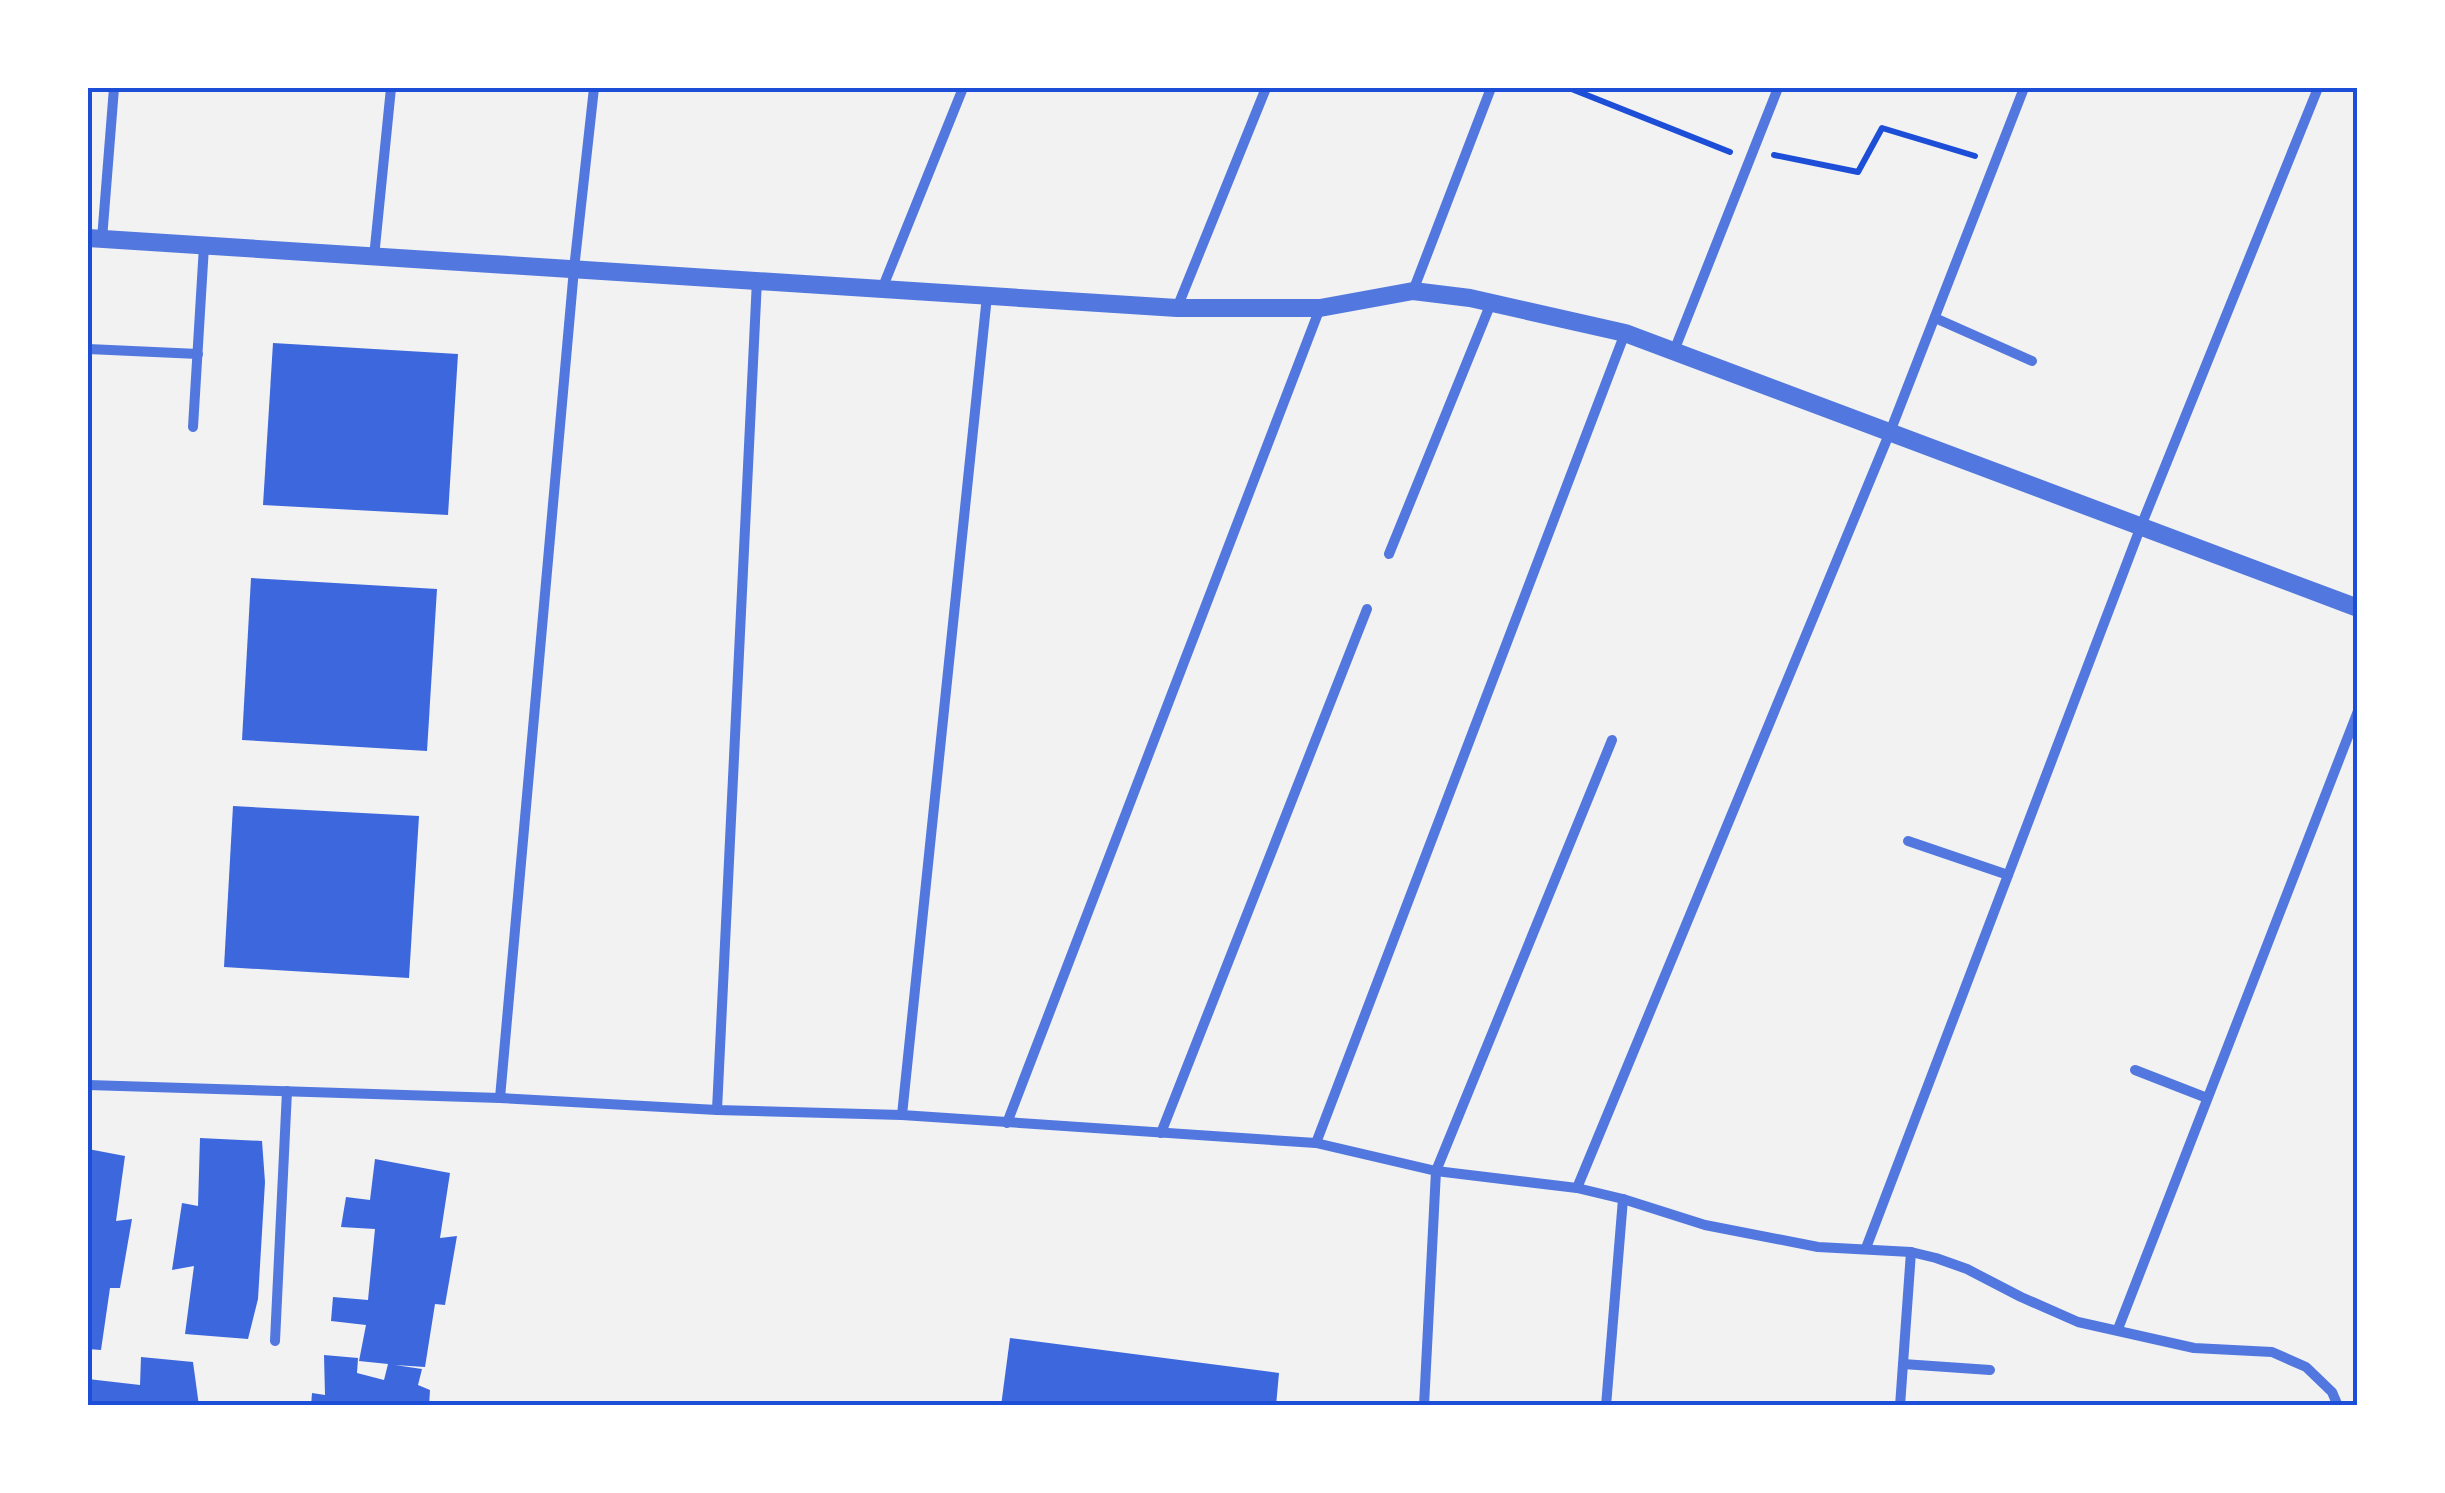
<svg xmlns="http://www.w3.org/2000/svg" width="2445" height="1493" viewBox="0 0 2445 1493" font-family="'DM Sans',sans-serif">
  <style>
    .building { fill: #3d67dc }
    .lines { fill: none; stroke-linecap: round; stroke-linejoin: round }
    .path { stroke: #1d4ed8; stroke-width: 6 }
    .minor { stroke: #5277de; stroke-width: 10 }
    .tertiary { stroke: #5277de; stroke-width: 18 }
    .neatline { fill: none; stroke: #1d4ed8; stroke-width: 4 }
  </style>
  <rect width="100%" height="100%" fill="#f2f2f2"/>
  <g class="building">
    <polygon points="273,343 458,354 448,515 263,505"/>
    <polygon points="251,578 437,589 427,751 242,740"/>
    <polygon points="233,806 419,816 409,978 224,967"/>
    <polygon points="200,1138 262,1141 265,1182 258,1299 248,1339 185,1334 194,1266 172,1270 182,1203 198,1206"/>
    <polygon points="88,1149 125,1156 116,1221 132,1219 120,1288 110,1288 101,1350 88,1349"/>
    <polygon points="375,1159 450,1173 440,1238 457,1236 445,1305 435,1304 425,1367 395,1365 422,1369 418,1385 430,1390 429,1406 311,1406 312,1393 325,1395 324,1355 358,1358 357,1373 384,1380 388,1364 359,1361 366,1325 331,1321 333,1297 368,1300 375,1229 341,1227 346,1197 370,1200"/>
    <polygon points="1010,1338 1279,1373 1276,1406 1001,1406"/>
    <polygon points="141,1357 193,1362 199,1406 88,1406 88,1379 140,1385"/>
  </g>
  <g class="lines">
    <g class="path">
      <polyline points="1569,88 1730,152"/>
      <polyline points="1774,155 1858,172 1882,128 1975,156"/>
    </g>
    <g class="minor">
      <polyline points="102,239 114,88"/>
      <polyline points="374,257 391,88"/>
      <polyline points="882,289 963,88"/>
      <polyline points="1413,291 1491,88"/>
      <polyline points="1177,308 1266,88"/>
      <polyline points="1935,318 2032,361"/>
      <polyline points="88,349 198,354"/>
      <polyline points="1674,351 1778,88"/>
      <polyline points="193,427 204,246"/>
      <polyline points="1389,554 1491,303"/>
      <polyline points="1908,841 2008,875"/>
      <polyline points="2135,1070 2207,1098"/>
      <polyline points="88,1085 500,1098 717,1110 902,1115 1316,1143 1436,1171 1577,1188 1623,1199 1705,1225 1818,1247 1911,1252 1936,1258 1967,1269 2021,1297 2078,1322 2194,1348 2272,1352 2306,1367 2332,1392 2338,1406"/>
      <polyline points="500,1098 574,269 594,88"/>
      <polyline points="717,1110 757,280"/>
      <polyline points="902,1115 987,296"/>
      <polyline points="1007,1123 1320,308"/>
      <polyline points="1161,1133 1367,609"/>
      <polyline points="1316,1143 1625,333"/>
      <polyline points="1577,1188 1890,432 2024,88"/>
      <polyline points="1866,1248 2141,526 2318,88"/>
      <polyline points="2118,1329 2358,711"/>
      <polyline points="275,1341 287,1091"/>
      <polyline points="1903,1364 1990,1370"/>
      <polyline points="1424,1406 1436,1171 1612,740"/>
      <polyline points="1606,1406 1623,1199"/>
      <polyline points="1900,1406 1911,1252"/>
    </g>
    <polyline class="tertiary" points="88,238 1177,308 1320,308 1413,291 1470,298 1625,333 2358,608"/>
  </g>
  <rect width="2445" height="1493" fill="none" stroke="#ffffff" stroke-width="180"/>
  <rect x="90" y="90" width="2265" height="1313" class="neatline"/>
</svg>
